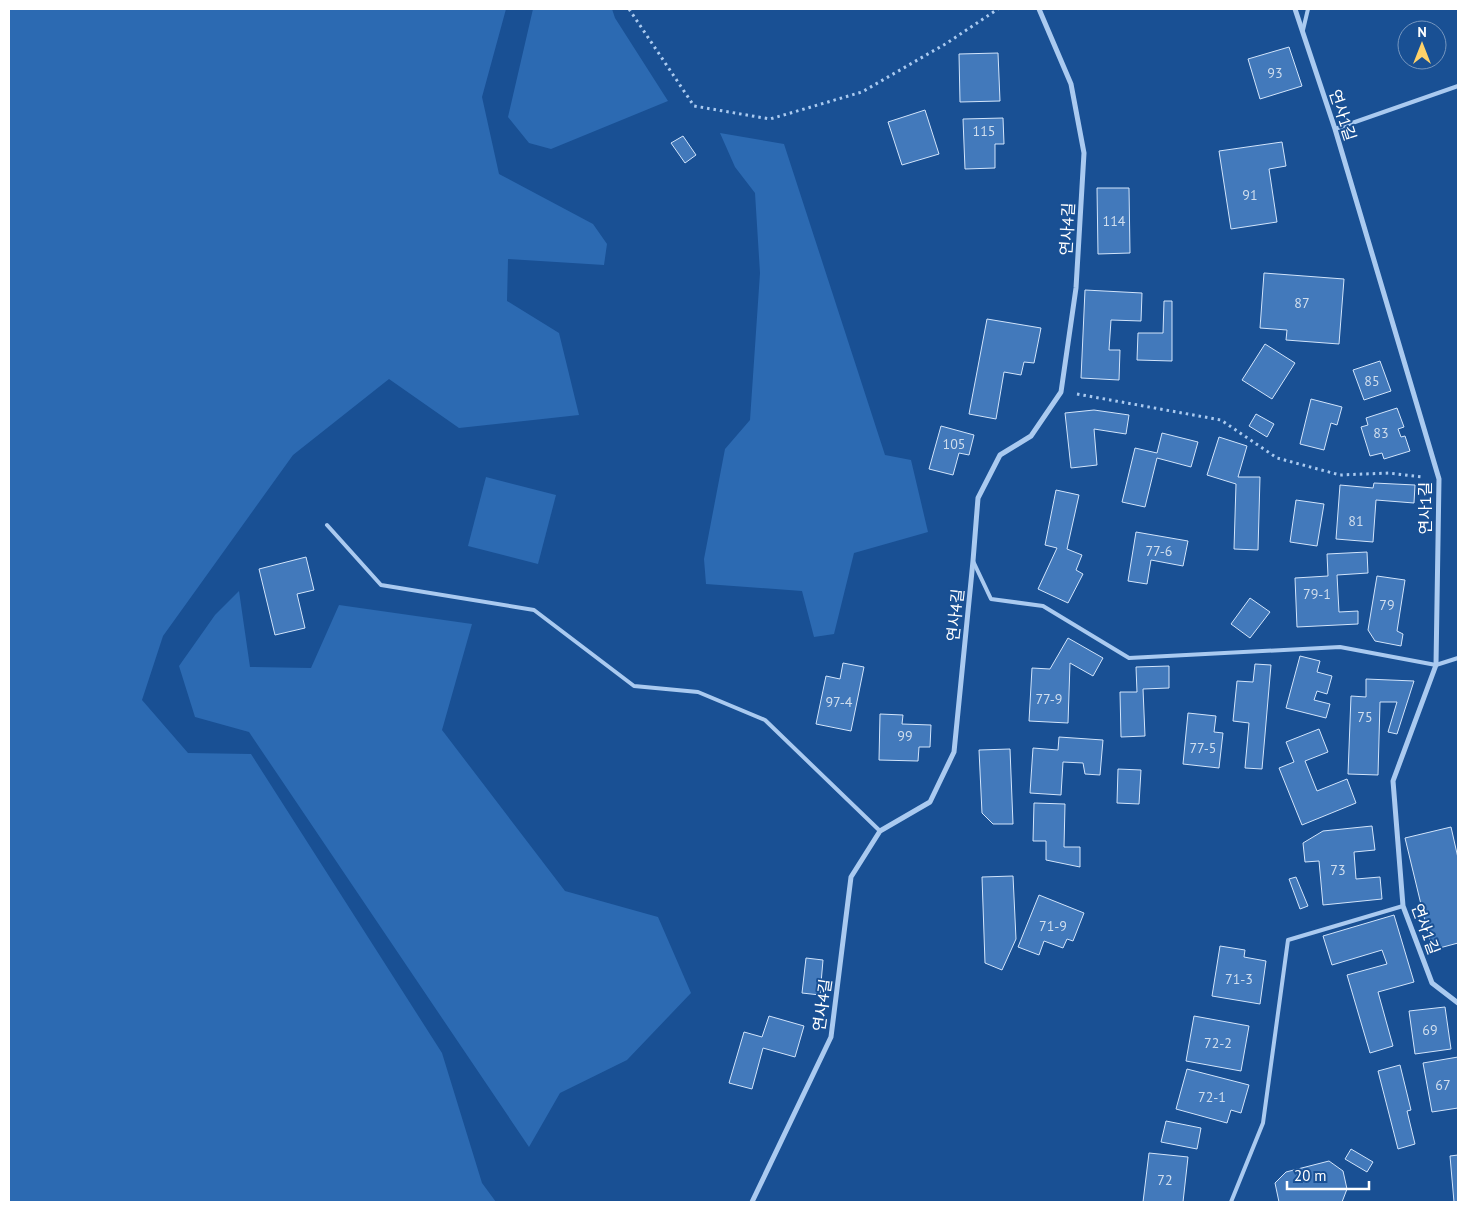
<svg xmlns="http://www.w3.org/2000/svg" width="1467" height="1211" viewBox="0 0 1467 1211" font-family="'PT Sans','Noto Sans KR',sans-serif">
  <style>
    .green { fill: #2c6ab2 }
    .building { fill: #4279bb; stroke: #d1e4fb }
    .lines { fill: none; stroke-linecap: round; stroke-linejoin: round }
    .path { stroke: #aacaf0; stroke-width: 3; stroke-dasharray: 2.5 4; stroke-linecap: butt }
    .lane { stroke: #aacaf0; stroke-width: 4 }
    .street { stroke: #aacaf0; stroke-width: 5 }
    .labels { text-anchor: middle; stroke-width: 4; stroke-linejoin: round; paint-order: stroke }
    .number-label { font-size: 14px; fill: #d0deee }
    .street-label { font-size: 16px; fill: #fff; stroke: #195094 }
  </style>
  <rect width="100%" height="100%" fill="#195094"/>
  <g class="green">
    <polygon points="9,9 506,9 482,97 499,174 593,224 607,244 604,265 508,259 507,301 559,333 579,415 459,428 389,379 293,455 163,636 142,700 188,753 251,754 442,1053 482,1183 496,1202 9,1202"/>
    <polygon points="533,9 612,9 615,18 668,101 551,149 529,143 508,117"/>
    <polygon points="720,133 784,144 885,455 911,460 928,532 854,553 834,634 814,637 802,591 706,584 704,559 725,449 750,420 760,273 755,193 735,167"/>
    <polygon points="486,477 556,495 538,564 468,546"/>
    <polygon points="239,591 250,667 311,668 339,605 472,624 442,730 565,891 658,917 691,993 627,1060 560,1093 529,1147 249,732 195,717 179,666 215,615"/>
  </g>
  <g class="building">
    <polygon points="1289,47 1302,86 1260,99 1248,59"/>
    <polygon points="998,53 1000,101 960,102 959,54"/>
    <polygon points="925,110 939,154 902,165 888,122"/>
    <polygon points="1003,118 1004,144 995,144 995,168 965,169 963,119"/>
    <polygon points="683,136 696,155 685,163 671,143"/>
    <polygon points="1282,142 1286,166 1269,169 1277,222 1231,229 1219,151"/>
    <polygon points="1097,188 1129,188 1130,253 1098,254"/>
    <polygon points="1264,273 1344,279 1339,344 1286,340 1287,330 1260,328"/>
    <polygon points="1085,290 1142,293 1141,321 1111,320 1109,350 1120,350 1119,380 1081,378"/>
    <polygon points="1164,301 1172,301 1172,361 1137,360 1138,333 1163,333"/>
    <polygon points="987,319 1041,328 1034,363 1024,362 1021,375 1004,372 996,419 969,414"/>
    <polygon points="1265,344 1295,363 1272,399 1242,380"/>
    <polygon points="1380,361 1391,391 1364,400 1353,370"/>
    <polygon points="1311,399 1342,407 1337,425 1331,423 1324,450 1300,444"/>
    <polygon points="1397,408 1404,427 1398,429 1401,437 1405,436 1410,451 1384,459 1382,453 1370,456 1361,427 1368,425 1366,418"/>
    <polygon points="1094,410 1129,415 1126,434 1094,429 1097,465 1071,468 1065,413"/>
    <polygon points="1256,414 1274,424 1267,437 1249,426"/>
    <polygon points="941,426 974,435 969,455 959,453 953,475 929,469"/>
    <polygon points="1162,433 1198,442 1191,467 1157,458 1145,507 1122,502 1135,448 1157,453"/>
    <polygon points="1219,437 1247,446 1238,477 1260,477 1258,550 1234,549 1236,484 1207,475"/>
    <polygon points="1374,483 1415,485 1414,503 1376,500 1373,542 1336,539 1340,485 1373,488"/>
    <polygon points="1056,490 1079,495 1067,549 1082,555 1076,570 1083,574 1068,603 1038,589 1057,548 1045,545"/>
    <polygon points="1296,500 1324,504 1317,546 1290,542"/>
    <polygon points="1136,532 1188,541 1183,566 1151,560 1147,584 1128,581"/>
    <polygon points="1367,552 1368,573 1337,575 1339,612 1358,611 1358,624 1297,627 1295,578 1328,576 1327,554"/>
    <polygon points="306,557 314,590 297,594 305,628 275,635 259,569"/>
    <polygon points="1377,576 1405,580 1397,631 1403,634 1401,646 1375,641 1368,630"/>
    <polygon points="1250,598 1270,612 1250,638 1231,624"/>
    <polygon points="1068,638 1103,658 1093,676 1070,663 1068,723 1029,721 1032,668 1050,669"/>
    <polygon points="1300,656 1320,661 1317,672 1332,676 1327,694 1317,691 1314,700 1330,704 1326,718 1286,708"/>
    <polygon points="843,663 864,667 851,731 816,724 826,676 840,679"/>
    <polygon points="1255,664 1271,665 1262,769 1245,768 1249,723 1233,721 1237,681 1253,682"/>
    <polygon points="1169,666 1169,688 1143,689 1145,736 1121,737 1120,692 1137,692 1136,667"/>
    <polygon points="1366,679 1414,681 1397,734 1388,732 1397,702 1380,702 1378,775 1348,774 1351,696 1366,697"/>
    <polygon points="1188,713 1216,716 1214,732 1223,733 1219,768 1183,764"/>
    <polygon points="880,714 903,715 902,724 931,725 930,747 919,747 918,761 879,760"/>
    <polygon points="1319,729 1328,752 1305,761 1317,791 1347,779 1356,803 1302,825 1279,768 1294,762 1286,742"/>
    <polygon points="1059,737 1103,740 1100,775 1085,774 1083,763 1063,762 1061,795 1030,793 1033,748 1058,750"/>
    <polygon points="1010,749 1013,824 993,824 982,813 979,750"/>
    <polygon points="1118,769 1141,770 1139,804 1117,803"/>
    <polygon points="1034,803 1065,804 1064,847 1080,847 1080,867 1046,860 1046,841 1033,841"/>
    <polygon points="1372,826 1375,850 1354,852 1356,879 1380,877 1382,899 1323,905 1319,861 1305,862 1303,843 1323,831"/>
    <polygon points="1451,827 1458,858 1458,943 1432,950 1405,838"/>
    <polygon points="1013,876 1016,939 1002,970 985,963 982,877"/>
    <polygon points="1296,877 1308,906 1300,909 1289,879"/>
    <polygon points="1039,895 1084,913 1073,941 1067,939 1063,948 1044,941 1039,955 1018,947"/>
    <polygon points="1394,915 1414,982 1378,992 1393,1046 1370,1053 1347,975 1387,964 1382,950 1332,965 1323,936"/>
    <polygon points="1220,946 1245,950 1244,957 1266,961 1260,1004 1212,996"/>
    <polygon points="806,958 823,960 820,995 802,993"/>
    <polygon points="1445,1007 1451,1049 1415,1054 1409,1011"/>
    <polygon points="769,1016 804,1026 795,1057 763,1048 752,1089 729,1083 744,1032 762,1037"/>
    <polygon points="1194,1016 1249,1026 1241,1071 1186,1061"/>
    <polygon points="1458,1057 1458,1108 1432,1112 1423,1063"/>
    <polygon points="1400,1065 1411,1110 1407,1111 1415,1144 1398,1149 1378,1071"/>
    <polygon points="1187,1069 1249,1085 1241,1113 1231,1110 1227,1123 1176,1109"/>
    <polygon points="1166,1121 1201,1128 1197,1149 1161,1142"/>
    <polygon points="1351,1149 1373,1162 1367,1172 1345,1159"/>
    <polygon points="1149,1153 1188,1157 1183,1202 1143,1202"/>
    <polygon points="1458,1155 1458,1202 1454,1202 1450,1156"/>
    <polygon points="1329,1161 1343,1171 1347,1189 1342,1202 1279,1202 1275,1183 1286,1172"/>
  </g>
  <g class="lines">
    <g class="path">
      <polyline points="629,9 694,106 770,119 862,92 947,43 998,9"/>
      <polyline points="1077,394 1221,420 1277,458 1340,475 1389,473 1422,477"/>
    </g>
    <g class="lane">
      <polyline points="1303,30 1308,9"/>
      <polyline points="1335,129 1458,86"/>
      <polyline points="327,525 381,585 534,610 634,686 698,692 765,720 880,831"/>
      <polyline points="973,561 991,599 1043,606 1129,658 1340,647 1436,665 1458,658"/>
      <polyline points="1231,1202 1263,1123 1288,940 1403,906"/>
    </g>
    <g class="street">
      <polyline points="1295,9 1335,129 1439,479 1436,665 1393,781 1403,906 1432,983 1458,1003"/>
      <polyline points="752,1202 831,1037 851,877 880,831 930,802 954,752 973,561 978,498 1000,455 1031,436 1061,392 1076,288 1084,153 1071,84 1039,9"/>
    </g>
  </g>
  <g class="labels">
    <g class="number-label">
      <text x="1275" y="78">93</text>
      <text x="984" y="136">115</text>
      <text x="1250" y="200">91</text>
      <text x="1114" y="226">114</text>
      <text x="1302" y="308">87</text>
      <text x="1372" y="386">85</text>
      <text x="1381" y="438">83</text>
      <text x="954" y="449">105</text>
      <text x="1356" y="526">81</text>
      <text x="1159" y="556">77-6</text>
      <text x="1317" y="599">79-1</text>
      <text x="1387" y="610">79</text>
      <text x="1049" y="704">77-9</text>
      <text x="839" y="707">97-4</text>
      <text x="1365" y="722">75</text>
      <text x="905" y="741">99</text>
      <text x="1203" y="753">77-5</text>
      <text x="1338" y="875">73</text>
      <text x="1053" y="931">71-9</text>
      <text x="1239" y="984">71-3</text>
      <text x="1430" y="1035">69</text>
      <text x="1218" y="1048">72-2</text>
      <text x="1443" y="1090">67</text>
      <text x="1212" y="1102">72-1</text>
      <text x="1165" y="1185">72</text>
    </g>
    <g class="street-label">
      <text transform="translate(1343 115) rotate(72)" y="6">연사1길</text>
      <text transform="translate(1067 229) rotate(-87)" y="6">연사4길</text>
      <text transform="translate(1425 508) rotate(-90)" y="6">연사1길</text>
      <text transform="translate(955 615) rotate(-84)" y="6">연사4길</text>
      <text transform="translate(1426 929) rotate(70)" y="6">연사1길</text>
      <text transform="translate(822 1005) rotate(-82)" y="6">연사4길</text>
    </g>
  </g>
  <rect width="1467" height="1211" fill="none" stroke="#ffffff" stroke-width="20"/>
  <g transform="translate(1422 45)"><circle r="24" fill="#195094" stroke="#7596bf"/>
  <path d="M0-4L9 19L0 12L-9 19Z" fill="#ffd269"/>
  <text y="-8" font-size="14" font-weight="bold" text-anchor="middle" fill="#ffffff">N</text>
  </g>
  <path d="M1287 1181v8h82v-8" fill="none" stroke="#ffffff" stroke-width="2.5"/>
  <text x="1294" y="1181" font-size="15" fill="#ffffff" stroke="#195094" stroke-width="4" paint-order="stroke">20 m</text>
</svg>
